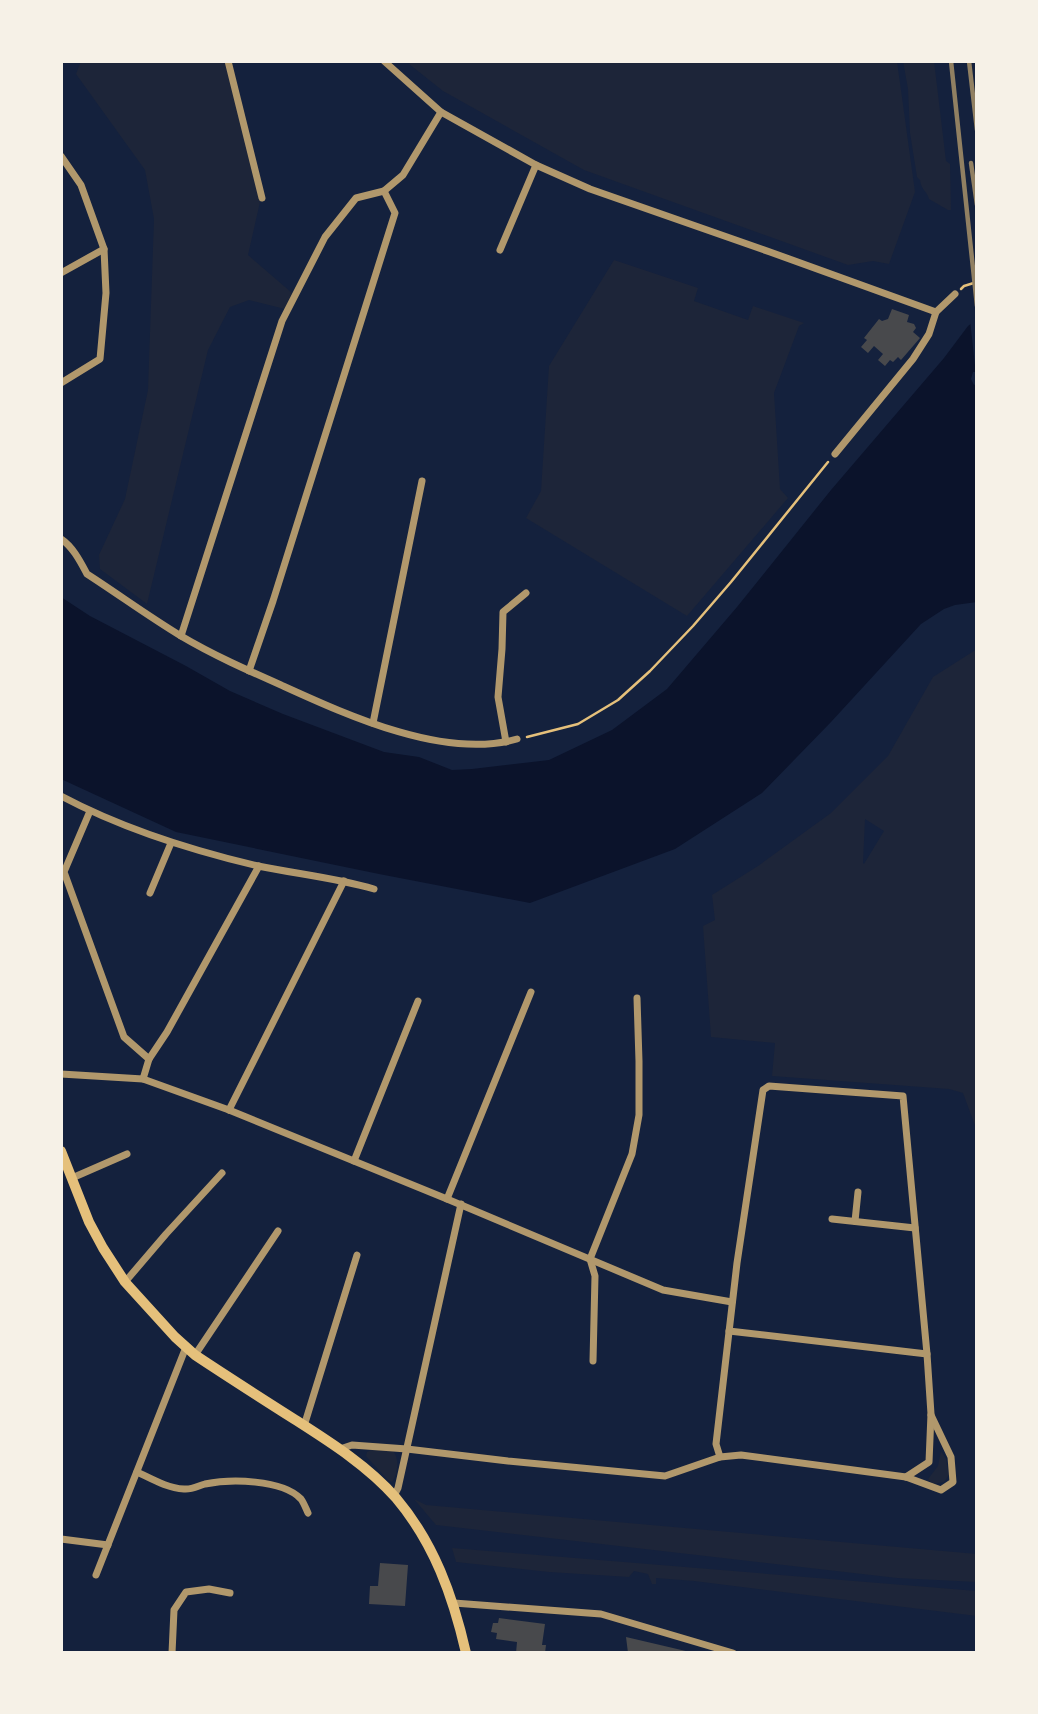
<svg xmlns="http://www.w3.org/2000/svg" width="1038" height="1714" viewBox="0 0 1038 1714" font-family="'Crimson Pro',serif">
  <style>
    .green { fill: #1d2539; fill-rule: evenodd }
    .water { fill: #0b132b }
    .pier { fill: #14213d }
    .building { fill: #48494c }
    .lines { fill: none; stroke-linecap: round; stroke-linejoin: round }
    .path { stroke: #e5c07b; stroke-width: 2.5 }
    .minor { stroke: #b1986c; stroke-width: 7 }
    .secondary { stroke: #e5c07b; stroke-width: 10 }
    .rail { stroke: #918062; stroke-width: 4.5 }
  </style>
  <rect width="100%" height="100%" fill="#14213d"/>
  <g class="green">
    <polygon points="81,61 226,61 260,202 248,255 292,293 285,309 249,300 230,307 208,350 147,604 100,569 99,555 125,499 148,390 154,219 145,170 76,74"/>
    <polygon points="412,61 897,61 915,192 889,264 873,261 848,265 584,170 443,91 409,64"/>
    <path d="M903 61H934L946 161 950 164 951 210H948L929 199C927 191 921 190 920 180L917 177 910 133 908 89Z"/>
    <polygon points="614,260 698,288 694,301 748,320 753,306 804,323 799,326 774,393 780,489 788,498 687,616 526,518 541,491 549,366"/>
    <path d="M977 649V1131L963 1093 949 1089 772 1076 775 1043 711 1037 703 926 715 920 712 895 758 866 831 813 888 756 933 677ZM865 819 884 831 864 864 863 863Z"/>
    <path d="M371 1450H392C400 1458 398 1473 392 1482L388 1480 366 1456 367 1452Z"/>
    <polygon points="941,1451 946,1459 949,1475 944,1482 933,1484 928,1479 938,1466"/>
    <polygon points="414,1499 426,1505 977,1554 977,1582 897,1578 436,1525"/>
    <polygon points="452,1548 977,1591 977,1616 694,1581 656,1578 656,1584 652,1584 648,1574 634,1571 629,1577 549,1572 456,1562"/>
  </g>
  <polygon class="water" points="977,319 977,372 973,372 971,379 974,385 977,384 977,602 955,605 944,609 921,624 831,722 762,793 675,849 530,903 379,874 176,832 61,779 61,597 90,616 186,666 230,691 283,714 384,752 419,757 452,770 472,769 549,760 612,730 667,689 737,607 831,490 944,358 968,326"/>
  <polygon class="pier" points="977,316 977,375 976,375 970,320"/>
  <g class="building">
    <polygon points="892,309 909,315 907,322 914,324 916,328 913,332 920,338 901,360 898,357 893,362 890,360 885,366 878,360 883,354 874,346 868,353 861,347 867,340 864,338 879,319 882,321 888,319"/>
    <polygon points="380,1563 408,1565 405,1606 369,1604 370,1586 378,1586"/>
    <polygon points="499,1618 545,1624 542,1645 546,1645 545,1653 516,1653 517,1642 496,1639 497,1633 491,1632 493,1623 498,1623"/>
    <polygon points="626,1637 690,1652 689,1653 628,1653"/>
  </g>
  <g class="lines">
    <g class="path">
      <polyline points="961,289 964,286 977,282"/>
      <polyline points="527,737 578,724 618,700 650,671 693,626 731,582 828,462"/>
    </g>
    <g class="minor">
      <polyline points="228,61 262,198"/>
      <polyline points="384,61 441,112 536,165 590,189 770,252 936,312"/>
      <polyline points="61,156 81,185 104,249 106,293 100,359 61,383"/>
      <polyline points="500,250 536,165"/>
      <polyline points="61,273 104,249"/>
      <polyline points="835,454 913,359 929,334 936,312 955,294"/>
      <path d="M61 539C73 547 80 561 87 574 118 594 148 616 181 636 213 655 247 670 281 685 347 715 444 760 517 739"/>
      <polyline points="181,636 282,321 325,237 356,198 384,191 403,175 441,112"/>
      <polyline points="249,671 273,601 395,213 384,191"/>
      <polyline points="373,723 422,481"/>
      <polyline points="506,742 498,697 502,649 503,612 526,593"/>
      <path d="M61 796C123 829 190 850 258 866 297 874 336 878 374 889"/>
      <polyline points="90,811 64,872 124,1037 149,1059"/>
      <polyline points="150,893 171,843"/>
      <polyline points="61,1074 143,1079 229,1110 447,1199 663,1290 732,1302"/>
      <polyline points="143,1079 149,1059 167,1032 259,866"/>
      <polyline points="229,1110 344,881"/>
      <polyline points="354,1161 418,1001"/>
      <polyline points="72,1178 127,1154"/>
      <polyline points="447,1199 531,992"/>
      <polyline points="832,1219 915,1228"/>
      <polyline points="855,1221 858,1192"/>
      <polyline points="125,1282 166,1234 222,1173"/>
      <polyline points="729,1331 927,1354"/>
      <polyline points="195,1355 278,1231"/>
      <polyline points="593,1361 595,1276 590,1259 632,1154 639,1115 639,1061 637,998"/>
      <polyline points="304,1426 357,1255"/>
      <polyline points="340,1449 352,1445 407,1449 508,1461 665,1476 720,1457 741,1455 906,1477 941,1490 953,1482 951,1457 931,1415"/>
      <polyline points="720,1457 716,1444 737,1263 763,1090 769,1086 903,1096 927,1354 931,1414 929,1462 906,1477"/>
      <path d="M137 1472C152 1479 167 1488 184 1489 191 1490 198 1486 205 1484 230 1479 282 1479 301 1499 304 1503 306 1509 308 1513"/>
      <polyline points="394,1496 398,1488 461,1204"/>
      <polyline points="61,1539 108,1545"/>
      <polyline points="96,1575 186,1347"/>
      <polyline points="454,1603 601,1614 733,1653"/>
      <polyline points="172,1653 174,1610 186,1592 209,1589 230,1593"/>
    </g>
    <path class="secondary" d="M61 1151 89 1222 103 1248 125 1282 175 1337 195 1355C228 1377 261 1398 294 1419 330 1442 368 1466 396 1498 434 1543 453 1596 466 1653"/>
    <g class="rail">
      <polyline points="951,61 977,306"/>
      <polyline points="969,61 977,130"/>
      <polyline points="971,163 977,205"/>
    </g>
  </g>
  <rect width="1038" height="1714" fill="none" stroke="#f6f1e7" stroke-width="126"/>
</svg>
